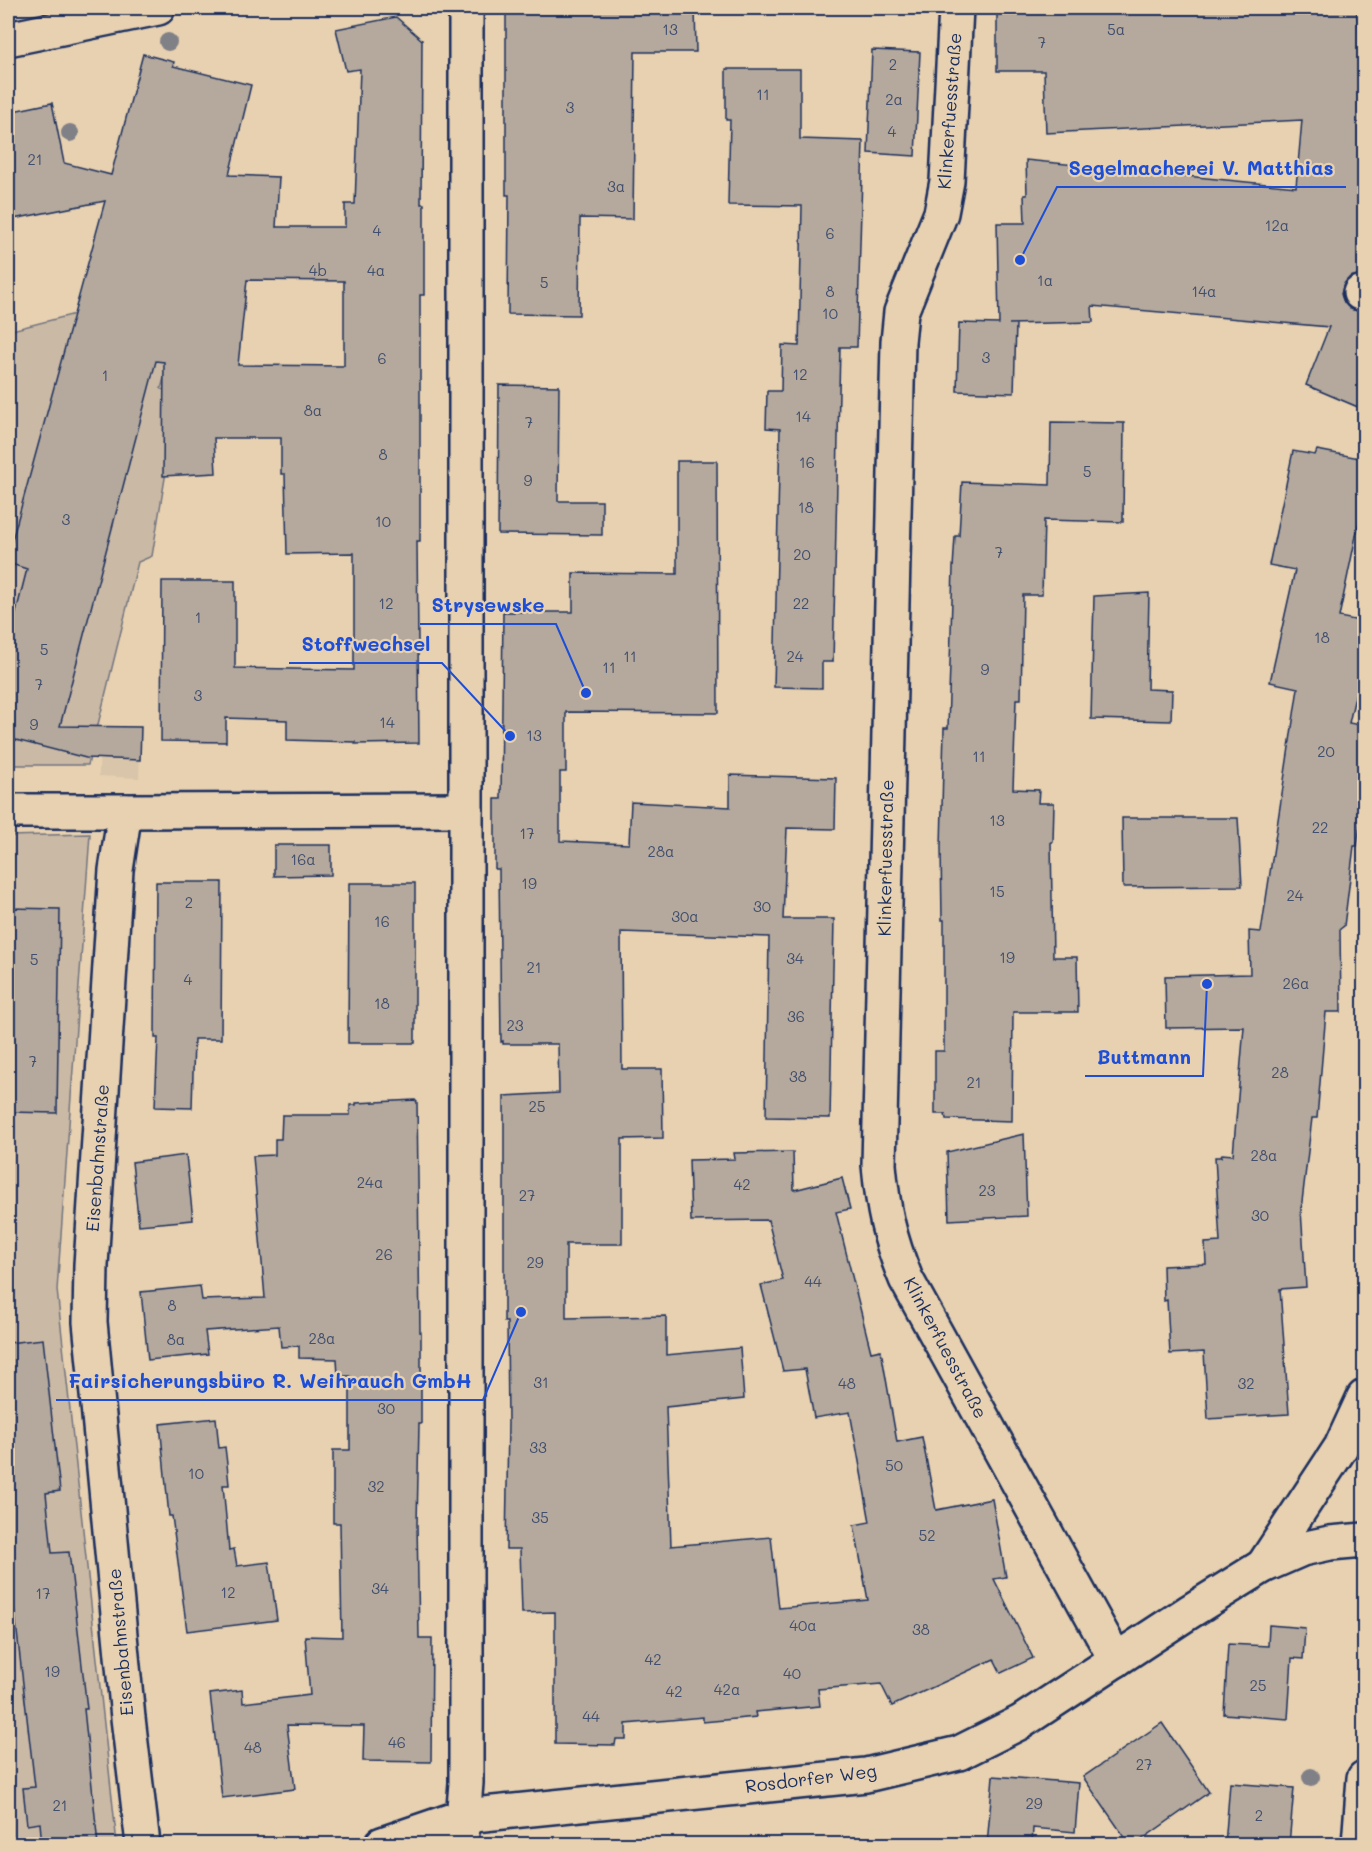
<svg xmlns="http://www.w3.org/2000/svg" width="1372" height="1852" viewBox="0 0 1372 1852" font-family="Mali,sans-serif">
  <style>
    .built { fill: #d8c5aa }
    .green { fill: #cab9a4; stroke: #727481; stroke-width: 1.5 }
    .building { fill: #b4a99c; stroke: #1b2f5e; stroke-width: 1.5; fill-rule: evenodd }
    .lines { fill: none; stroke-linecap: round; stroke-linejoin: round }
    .minor-casing { stroke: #1b2f5e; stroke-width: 38 }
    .major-casing { stroke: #1b2f5e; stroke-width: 38 }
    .minor { stroke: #e7d1b0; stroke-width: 33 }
    .major { stroke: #e7d1b0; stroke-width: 33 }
    .tree { fill: #808087 }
    .labels { text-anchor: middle; stroke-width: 4.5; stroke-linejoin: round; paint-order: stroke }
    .number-label { font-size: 15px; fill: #414e6e }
    .street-label { font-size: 18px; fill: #1b2f5e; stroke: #e7d1b0 }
    .leader { fill: none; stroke: #1d4ed8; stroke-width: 2 }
    .callout-dot { fill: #1d4ed8; stroke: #e7d1b0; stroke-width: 2 }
    .callout-label { font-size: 20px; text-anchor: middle; font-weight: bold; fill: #1d4ed8; stroke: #e7d1b0; stroke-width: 4.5; stroke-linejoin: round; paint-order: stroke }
  </style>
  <rect width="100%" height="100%" fill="#e7d1b0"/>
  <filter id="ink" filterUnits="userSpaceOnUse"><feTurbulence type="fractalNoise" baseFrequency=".0167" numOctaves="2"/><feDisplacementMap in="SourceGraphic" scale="12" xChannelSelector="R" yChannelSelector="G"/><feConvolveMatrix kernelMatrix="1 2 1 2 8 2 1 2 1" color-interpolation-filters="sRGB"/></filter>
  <g filter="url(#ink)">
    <polygon class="built" points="100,727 141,727 139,778 99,776"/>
    <g class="green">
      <polygon points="75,314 174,340 161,389 179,394 152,556 138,562 88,765 8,765 8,331"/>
      <polygon points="90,834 57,1290 117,1844 8,1844 8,836"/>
    </g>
    <g class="building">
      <polygon points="506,8 695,8 696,52 635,52 633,219 580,218 579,315 508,314 509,195 506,195"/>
      <polygon points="997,8 1356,8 1365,69 1365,274 1350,277 1344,284 1341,294 1344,302 1350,309 1365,312 1365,410 1306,385 1329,327 1092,306 1093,322 1009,324 1016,324 1014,393 957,391 959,323 999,324 997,223 1025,223 1024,195 1027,195 1026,160 1296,187 1302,120 1046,133 1044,71 997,71"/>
      <path d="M396 17 422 40 421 204H424V295H420V541H417L419 743 355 744V742L287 740V720L226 718V742L161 741 162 581H235V668L354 670V553L287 554 285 474H281V438H214L216 473 163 476 164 362 156 361 60 726 141 727 140 760 86 758 8 738V644L27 569 8 563V555L105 201 8 220V112L52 103 64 163 111 175 143 54 174 62 173 66 251 85 229 175 279 177 276 227H345V204H355L360 69 346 71 336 29ZM247 280 344 281V366L238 365Z"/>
      <polygon points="872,50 920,52 915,156 868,153"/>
      <polygon points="726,69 800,69 800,139 863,141 857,347 840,347 833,662 822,662 822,688 774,687 780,429 766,428 767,391 781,391 782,345 799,346 802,206 728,205 730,120 726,120"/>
      <polygon points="499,385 559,386 558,501 602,501 602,535 498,534"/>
      <polygon points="1051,422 1124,423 1123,522 1044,520 1042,595 1023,595 1021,699 1016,699 1013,789 1039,790 1038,803 1054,803 1053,842 1051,842 1053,957 1077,957 1078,1012 1013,1012 1012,1121 946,1119 945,1114 935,1114 935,1051 944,1051 944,920 942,920 941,847 944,728 948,728 953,568 955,536 959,536 962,482 1050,485"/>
      <polygon points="1317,450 1365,459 1365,493 1339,617 1365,622 1365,653 1349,723 1365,726 1365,791 1357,846 1354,846 1344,926 1340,929 1341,1012 1326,1012 1317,1118 1312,1118 1301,1210 1306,1287 1280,1289 1289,1414 1208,1419 1204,1352 1170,1354 1167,1300 1164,1301 1163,1266 1206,1264 1205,1243 1220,1242 1215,1157 1221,1157 1222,1154 1233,1155 1244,1027 1166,1028 1165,976 1250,974 1249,931 1261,932 1298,688 1270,682 1295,570 1269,565 1293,451 1315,455"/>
      <polygon points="677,461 717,461 718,713 566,712 566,772 560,772 560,841 629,844 631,802 730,807 730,775 836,778 835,829 787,828 783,919 834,919 830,1118 766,1117 769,937 621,932 622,1069 662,1069 663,1138 622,1139 622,1244 566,1244 566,1318 666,1316 666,1355 740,1348 744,1399 666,1407 671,1546 771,1537 779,1608 868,1600 854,1525 870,1522 850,1412 814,1418 805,1369 783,1371 761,1285 783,1280 768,1220 691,1221 689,1160 735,1159 734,1153 793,1152 794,1190 842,1178 850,1209 836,1212 871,1352 881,1350 897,1442 922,1437 936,1510 992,1499 1006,1577 994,1579 1033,1658 1001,1673 994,1659 892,1706 881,1684 818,1689 820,1706 755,1712 756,1717 703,1722 703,1717 626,1724 626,1739 616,1739 615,1745 555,1744 555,1612 522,1613 520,1549 506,1549 508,1423 507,1322 504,1322 504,1096 559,1093 558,1044 503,1044 503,1041 501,1042 499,869 495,869 495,799 501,799 503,612 573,612 573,573 677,574"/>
      <polygon points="1149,593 1147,689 1172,690 1171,721 1091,719 1094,596"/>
      <polygon points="1122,818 1238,818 1242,886 1123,887"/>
      <polygon points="274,845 331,845 331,875 274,876"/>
      <polygon points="156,882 222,882 221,1039 194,1039 192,1108 155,1107 158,1038 155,1038"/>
      <polygon points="349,883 415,883 415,1043 348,1043"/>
      <polygon points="8,908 60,909 57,1113 8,1112"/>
      <polygon points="415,1100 417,1102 420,1332 421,1332 421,1424 419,1424 417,1524 419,1638 432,1638 431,1762 363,1761 364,1726 287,1725 295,1789 222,1798 210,1694 242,1690 243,1703 310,1695 305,1636 342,1637 340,1523 333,1523 333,1450 350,1450 350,1376 338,1376 337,1359 299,1358 299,1346 281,1347 279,1326 205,1331 208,1354 148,1360 141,1292 200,1286 202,1300 265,1298 253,1156 275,1155 275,1139 281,1139 282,1115 350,1115 350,1105 356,1105 356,1103"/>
      <polygon points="1024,1134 1027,1216 949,1220 947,1152"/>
      <polygon points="186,1155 193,1220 139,1225 132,1162"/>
      <polygon points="43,1339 60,1491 46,1493 52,1553 69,1552 87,1709 84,1709 98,1845 42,1845 40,1823 27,1825 23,1788 35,1787 8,1554 8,1343"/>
      <polygon points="216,1418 219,1448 225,1447 227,1464 229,1485 223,1485 229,1550 234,1549 237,1566 269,1562 277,1620 187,1631 172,1516 169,1516 160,1424"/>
      <polygon points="1269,1625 1305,1628 1303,1659 1292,1658 1288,1719 1224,1714 1228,1644 1268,1646"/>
      <polygon points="1162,1723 1209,1792 1134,1845 1130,1845 1083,1777"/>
      <polygon points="993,1776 1079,1783 1075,1832 1033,1828 1032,1845 987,1845"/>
      <polygon points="1230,1783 1294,1788 1289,1845 1225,1845"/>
    </g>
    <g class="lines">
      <g class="minor-casing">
        <g id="minor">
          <path d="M956 8 947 181 941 213 901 312 898 342 879 1165C883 1209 889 1238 906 1279L1116 1660"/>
          <polyline points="8,39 158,8"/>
          <polyline points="1360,293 1364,293"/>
          <polyline points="8,811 125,811"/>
          <polyline points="1263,1566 1341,1447 1364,1397"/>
          <polyline points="143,1844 128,1718 90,1322 91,1265 116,870 125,811 466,810"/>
          <polyline points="461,1844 466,1783 466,8"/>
          <polyline points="1359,1844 1364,1778"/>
        </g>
      </g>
      <g class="major-casing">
        <polyline id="major" points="382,1844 464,1816 866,1775 959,1753 1021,1722 1189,1612 1263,1566 1302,1549 1330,1543 1364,1540"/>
      </g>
      <use href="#minor" class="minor"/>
      <use href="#major" class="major"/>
    </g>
    <g class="tree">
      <circle cx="168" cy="42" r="9"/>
      <circle cx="70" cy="133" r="9"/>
      <circle cx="1311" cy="1777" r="9"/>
    </g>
  </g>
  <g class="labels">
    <g class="number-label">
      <text x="670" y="35">13</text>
      <text x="1116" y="35">5a</text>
      <text x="1042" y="48">7</text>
      <text x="893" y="70">2</text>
      <text x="763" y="100">11</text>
      <text x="894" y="105">2a</text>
      <text x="570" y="113">3</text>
      <text x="892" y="137">4</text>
      <text x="35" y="165">21</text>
      <text x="616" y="192">3a</text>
      <text x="1277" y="231">12a</text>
      <text x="377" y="236">4</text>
      <text x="830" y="239">6</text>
      <text x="318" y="276">4b</text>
      <text x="376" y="276">4a</text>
      <text x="1045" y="286">1a</text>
      <text x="544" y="288">5</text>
      <text x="830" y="297">8</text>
      <text x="1204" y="297">14a</text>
      <text x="830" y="319">10</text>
      <text x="986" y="363">3</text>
      <text x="382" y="364">6</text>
      <text x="800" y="380">12</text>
      <text x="105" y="381">1</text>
      <text x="313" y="416">8a</text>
      <text x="803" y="422">14</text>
      <text x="529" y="428">7</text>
      <text x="383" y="460">8</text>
      <text x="807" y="468">16</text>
      <text x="1087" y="477">5</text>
      <text x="528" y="486">9</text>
      <text x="806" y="513">18</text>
      <text x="66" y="525">3</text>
      <text x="383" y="527">10</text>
      <text x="999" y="558">7</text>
      <text x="802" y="560">20</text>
      <text x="386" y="609">12</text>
      <text x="801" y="609">22</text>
      <text x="198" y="623">1</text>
      <text x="1322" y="643">18</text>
      <text x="44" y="655">5</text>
      <text x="630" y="662">11</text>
      <text x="795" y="662">24</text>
      <text x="609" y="673">11</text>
      <text x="985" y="675">9</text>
      <text x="39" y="690">7</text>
      <text x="198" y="701">3</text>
      <text x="387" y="728">14</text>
      <text x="34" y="730">9</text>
      <text x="534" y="741">13</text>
      <text x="1326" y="757">20</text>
      <text x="979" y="762">11</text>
      <text x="997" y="826">13</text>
      <text x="1320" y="833">22</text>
      <text x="527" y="839">17</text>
      <text x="661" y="857">28a</text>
      <text x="303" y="865">16a</text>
      <text x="529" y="889">19</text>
      <text x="997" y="897">15</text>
      <text x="1295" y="901">24</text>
      <text x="189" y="908">2</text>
      <text x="762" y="912">30</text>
      <text x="685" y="922">30a</text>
      <text x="382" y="927">16</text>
      <text x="1007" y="963">19</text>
      <text x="795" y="964">34</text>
      <text x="34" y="965">5</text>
      <text x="534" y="973">21</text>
      <text x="188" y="985">4</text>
      <text x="1296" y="989">26a</text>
      <text x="382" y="1009">18</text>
      <text x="796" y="1022">36</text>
      <text x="515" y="1031">23</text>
      <text x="33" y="1067">7</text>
      <text x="1280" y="1078">28</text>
      <text x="798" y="1082">38</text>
      <text x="974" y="1088">21</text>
      <text x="537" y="1112">25</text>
      <text x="1264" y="1161">28a</text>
      <text x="370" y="1188">24a</text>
      <text x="742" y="1190">42</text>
      <text x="987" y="1196">23</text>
      <text x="527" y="1201">27</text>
      <text x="1260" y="1221">30</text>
      <text x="384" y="1260">26</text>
      <text x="535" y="1268">29</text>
      <text x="813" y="1287">44</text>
      <text x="172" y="1311">8</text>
      <text x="322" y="1344">28a</text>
      <text x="176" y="1345">8a</text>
      <text x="541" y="1388">31</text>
      <text x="847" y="1389">48</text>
      <text x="1246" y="1389">32</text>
      <text x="386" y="1414">30</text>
      <text x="538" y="1453">33</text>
      <text x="894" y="1471">50</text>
      <text x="196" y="1479">10</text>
      <text x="376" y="1492">32</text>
      <text x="540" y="1523">35</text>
      <text x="927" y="1541">52</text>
      <text x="380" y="1594">34</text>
      <text x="228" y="1598">12</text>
      <text x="43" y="1599">17</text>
      <text x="803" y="1631">40a</text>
      <text x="921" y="1635">38</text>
      <text x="653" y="1665">42</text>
      <text x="52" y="1677">19</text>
      <text x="792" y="1679">40</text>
      <text x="1258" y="1691">25</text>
      <text x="727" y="1695">42a</text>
      <text x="674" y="1697">42</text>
      <text x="591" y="1722">44</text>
      <text x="397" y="1748">46</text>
      <text x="253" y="1753">48</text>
      <text x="1144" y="1770">27</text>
      <text x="1034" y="1809">29</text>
      <text x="60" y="1811">21</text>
      <text x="1259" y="1821">2</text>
    </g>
    <g class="street-label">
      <text transform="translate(950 111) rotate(-86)" y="6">Klinkerfuesstraße</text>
      <text transform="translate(886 858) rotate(-89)" y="6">Klinkerfuesstraße</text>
      <text transform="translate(98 1158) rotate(-86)" y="6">Eisenbahnstraße</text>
      <text transform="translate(945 1348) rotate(62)" y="6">Klinkerfuesstraße</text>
      <text transform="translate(121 1642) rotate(-95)" y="6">Eisenbahnstraße</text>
      <text transform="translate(811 1779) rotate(-7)" y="6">Rosdorfer Weg</text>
    </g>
  </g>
  <path class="leader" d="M1020 260L1057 187H1346M586 693L556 624H420M510 736L442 663H289M1207 984L1203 1076H1085M521 1312L483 1400H56"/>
  <g class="callout-dot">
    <circle cx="1020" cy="260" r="6"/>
    <circle cx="586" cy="693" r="6"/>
    <circle cx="510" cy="736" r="6"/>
    <circle cx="1207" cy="984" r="6"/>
    <circle cx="521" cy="1312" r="6"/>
  </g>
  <g class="callout-label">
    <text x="1201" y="175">Segelmacherei V. Matthias</text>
    <text x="488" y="612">Strysewske</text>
    <text x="366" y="651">Stoffwechsel</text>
    <text x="1144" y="1064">Buttmann</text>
    <text x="270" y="1388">Fairsicherungsbüro R. Weihrauch GmbH</text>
  </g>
  <rect width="1372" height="1852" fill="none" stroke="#e7d1b0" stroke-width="30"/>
  <rect x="15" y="15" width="1342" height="1822" fill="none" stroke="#1b2f5e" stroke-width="2" filter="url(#ink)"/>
</svg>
